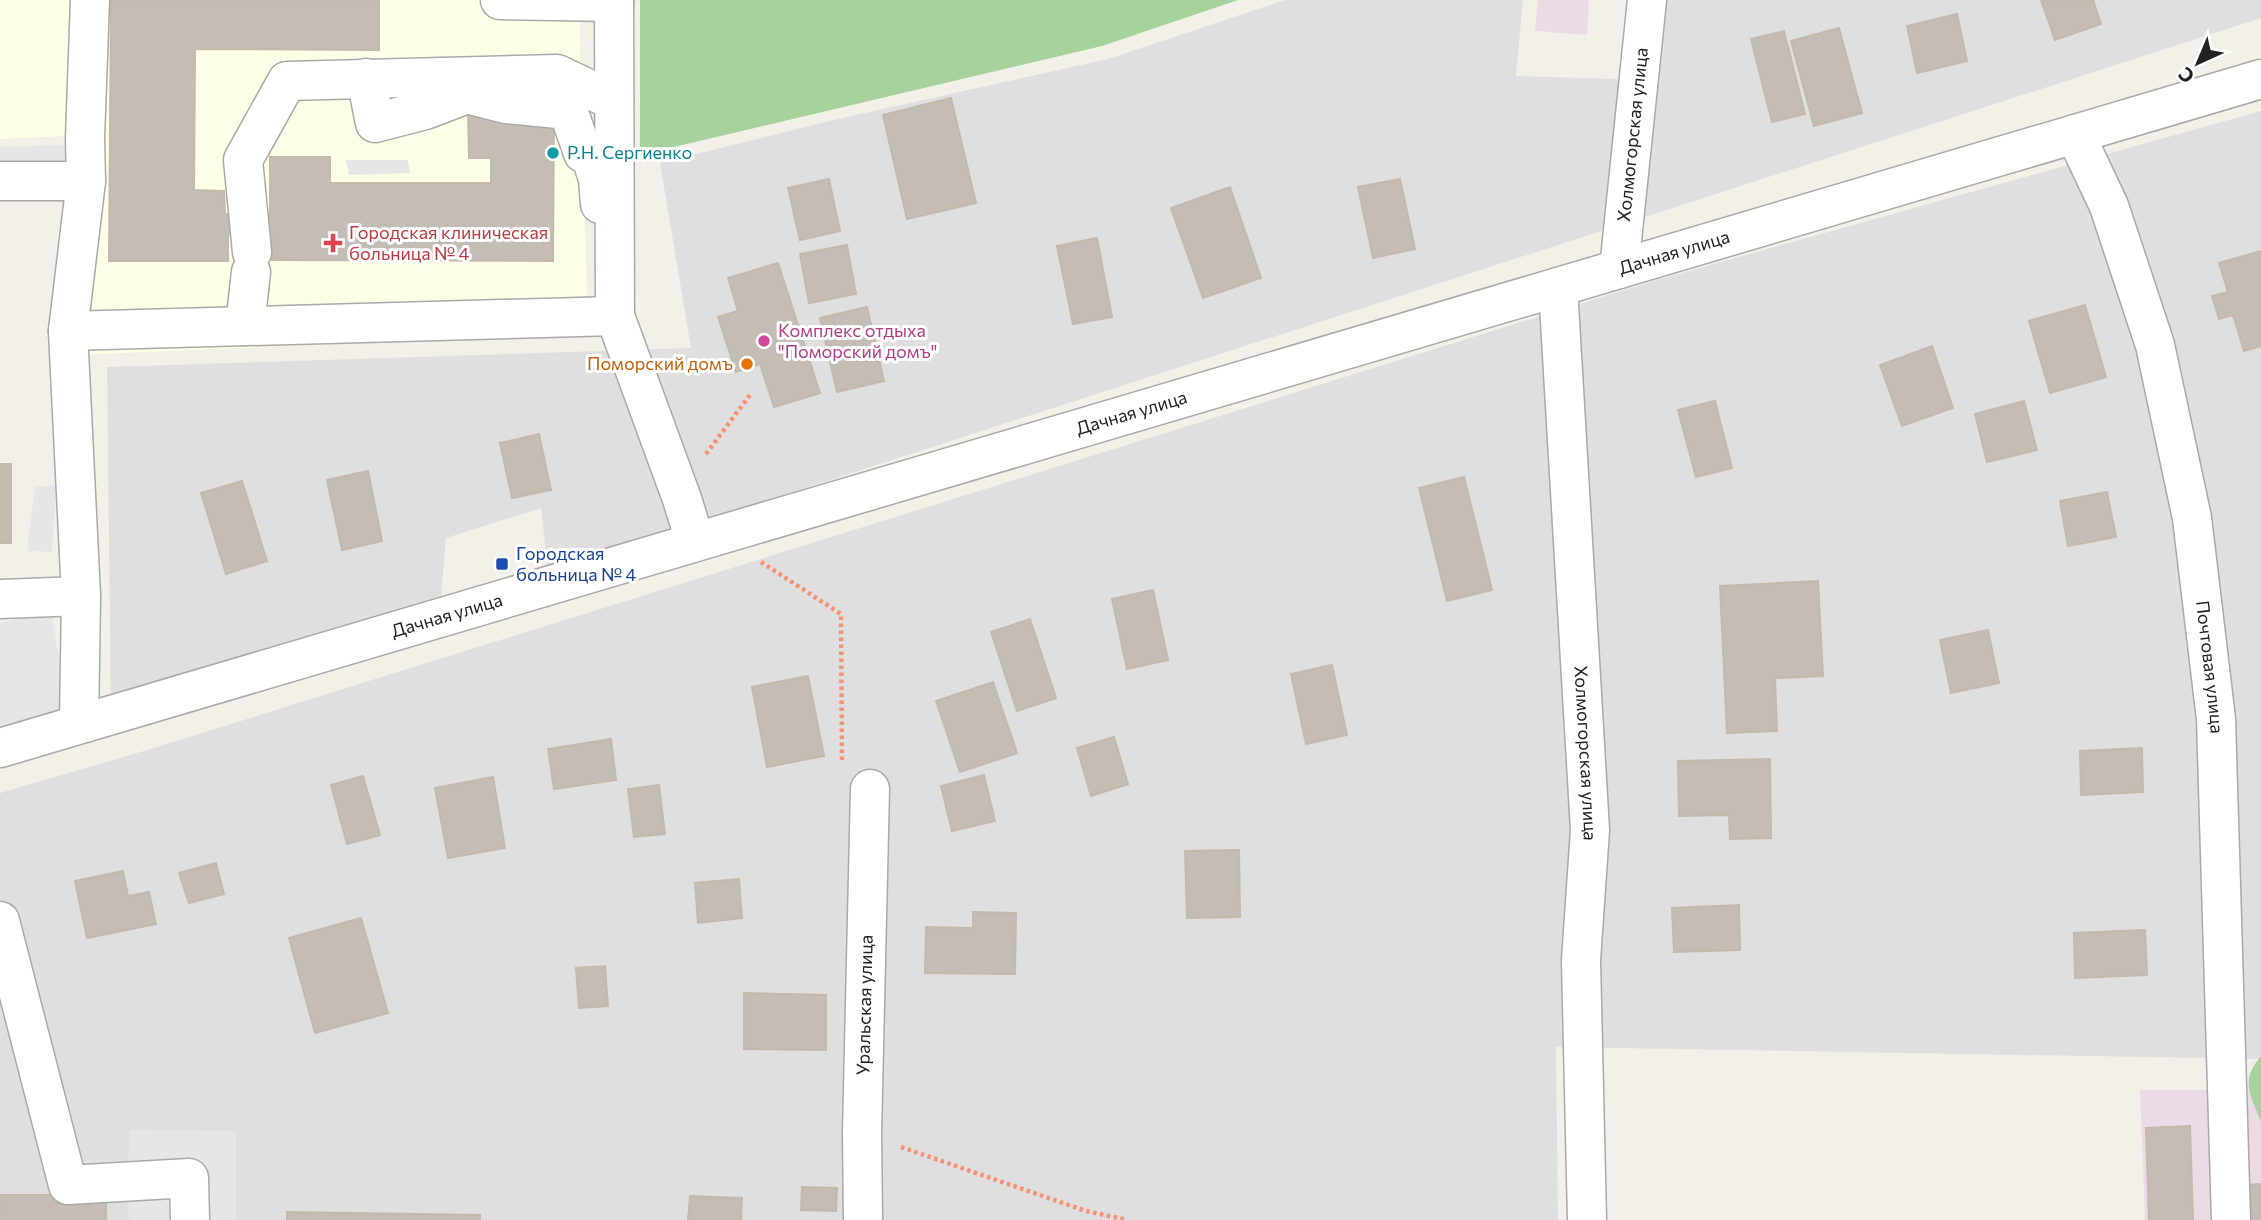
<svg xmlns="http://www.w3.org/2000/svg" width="2261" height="1220" viewBox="0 0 2261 1220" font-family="Commissioner,sans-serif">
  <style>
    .residential { fill: #e0dfdf }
    .industrial { fill: #ebdbe6 }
    .education { fill: #fcffe5 }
    .forest { fill: #a7d19d }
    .parking { fill: #e6e6e6 }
    .building { fill: #c3bdb5; stroke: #c4b9ab; stroke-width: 2 }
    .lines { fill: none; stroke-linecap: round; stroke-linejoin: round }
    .minor-casing { stroke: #a9a9a9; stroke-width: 41 }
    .path { stroke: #fb8f71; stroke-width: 4.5; stroke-dasharray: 3.5 3.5; stroke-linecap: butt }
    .minor { stroke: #fff; stroke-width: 38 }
    .culture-dot { fill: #0f9aa8; stroke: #fff; stroke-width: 2.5 }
    .health-dot { fill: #e0444e; stroke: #fff; stroke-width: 2.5 }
    .hotel-dot { fill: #d1479c; stroke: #fff; stroke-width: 2.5 }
    .food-dot { fill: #e8710a; stroke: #fff; stroke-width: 2.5 }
    .transit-dot { fill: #1a4fb4; stroke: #fff; stroke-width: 2.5 }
    .labels { text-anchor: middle; stroke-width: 6; stroke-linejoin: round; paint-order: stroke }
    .street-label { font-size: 18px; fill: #222; stroke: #fff }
    .culture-label { font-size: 18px; fill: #0d838f; stroke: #fff; text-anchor: start }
    .health-label { font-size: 18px; fill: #be3a42; stroke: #fff; text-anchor: start }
    .hotel-label { font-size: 18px; fill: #b23c85; stroke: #fff; text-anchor: start }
    .food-label { font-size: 18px; fill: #c56008; stroke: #fff; text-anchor: end }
    .transit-label { font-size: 18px; fill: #164399; stroke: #fff; text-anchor: start }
  </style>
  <rect width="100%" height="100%" fill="#f2f0e9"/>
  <g class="residential">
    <polygon points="1285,0 1523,0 1516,76 1654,80 1662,0 2261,0 2261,18 548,571 541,508 446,538 440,608 111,711 107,367 691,348 660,163 829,121 1108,59"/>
    <polygon points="2261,111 2261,1059 1556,1047 1558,1220 0,1220 0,793 154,748 1653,281"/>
  </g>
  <g class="industrial">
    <polygon points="1538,0 1589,0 1587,35 1535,31"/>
    <polygon points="2140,1090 2261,1090 2261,1220 2145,1220"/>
  </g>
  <polygon class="education" points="0,0 579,0 588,333 76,355 69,136 0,139"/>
  <g class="forest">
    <polygon points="640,0 1238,0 1102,46 640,155"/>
    <path d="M2261 1056V1122C2251 1094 2239 1082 2261 1056Z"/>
  </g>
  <g class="parking">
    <polygon points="67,145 71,166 0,169 0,147"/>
    <polygon points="346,160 408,160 410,173 349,175"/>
    <polygon points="56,485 52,552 27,551 35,487"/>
    <polygon points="51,610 68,708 0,726 0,623"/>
    <polygon points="130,1130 236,1131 236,1220 130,1220 126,1200"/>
  </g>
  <g class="building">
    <polygon points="111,0 379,0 379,50 195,49 194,190 224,191 225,214 270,214 270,157 330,157 330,183 491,183 491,158 469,158 468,109 554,115 553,261 272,260 272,234 228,234 228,261 109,261"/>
    <polygon points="2041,0 2093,0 2101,24 2055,40"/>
    <polygon points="1957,14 1967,61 1917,73 1907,26"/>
    <polygon points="1839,28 1862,113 1814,126 1791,41"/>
    <polygon points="1784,31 1805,114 1772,122 1751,39"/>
    <polygon points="951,98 976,203 907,219 883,115"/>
    <polygon points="829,179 840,231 800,240 788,188"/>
    <polygon points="1400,179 1415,249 1373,258 1358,187"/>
    <polygon points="1230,187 1261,278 1203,298 1171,208"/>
    <polygon points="1097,238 1112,317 1073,324 1057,246"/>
    <polygon points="847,245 856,294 809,303 800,254"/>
    <polygon points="2261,251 2261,346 2244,351 2233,315 2219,319 2212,296 2228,292 2219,263"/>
    <polygon points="778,263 820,393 774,407 760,364 736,372 718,317 738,311 728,278"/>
    <polygon points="2085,305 2106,377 2050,393 2029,321"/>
    <polygon points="867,307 884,381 837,392 820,318"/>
    <polygon points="1932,346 1953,408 1902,426 1880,365"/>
    <polygon points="1715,401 1732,468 1696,477 1678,410"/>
    <polygon points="2024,401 2037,450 1987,462 1975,414"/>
    <polygon points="539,434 551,490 512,498 500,443"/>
    <rect x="0" y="464" width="11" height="79"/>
    <polygon points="368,471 382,541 342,550 327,480"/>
    <polygon points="1464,477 1492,590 1447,601 1419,488"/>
    <polygon points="242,481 267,561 226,574 201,493"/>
    <polygon points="2107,492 2116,537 2068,546 2060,501"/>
    <polygon points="1818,581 1823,676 1775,678 1777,731 1727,733 1720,586"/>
    <polygon points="1153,590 1168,660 1127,669 1112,599"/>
    <polygon points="1030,619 1056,698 1017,711 991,632"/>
    <polygon points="1988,630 1999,683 1951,693 1940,640"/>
    <polygon points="1332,665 1347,735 1306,744 1291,674"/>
    <polygon points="808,676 824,756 767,767 752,687"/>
    <polygon points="993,682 1017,753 960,772 936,701"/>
    <polygon points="1114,737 1128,784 1091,796 1077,748"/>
    <polygon points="611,739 616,780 554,789 548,749"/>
    <polygon points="2142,748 2143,792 2081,795 2080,751"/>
    <polygon points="1770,759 1771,838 1730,839 1729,815 1679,816 1678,761"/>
    <polygon points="984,775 995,821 952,831 941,786"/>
    <polygon points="363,776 380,835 347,844 331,785"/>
    <polygon points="493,777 505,848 448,858 435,788"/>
    <polygon points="659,785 665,834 634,837 628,789"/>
    <polygon points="1239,850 1240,917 1187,918 1185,851"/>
    <polygon points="216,863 224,894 189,903 179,873"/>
    <polygon points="123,871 128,896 149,892 156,924 87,938 75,881"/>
    <polygon points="739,879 742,918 698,923 695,883"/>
    <polygon points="1739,905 1740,950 1674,952 1672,908"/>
    <polygon points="973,912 1016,913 1015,974 925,973 926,927 973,928"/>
    <polygon points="361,918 388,1013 315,1033 289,938"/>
    <polygon points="2145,930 2147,975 2075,978 2074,933"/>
    <polygon points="605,966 608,1006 579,1008 576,968"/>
    <polygon points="744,993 826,995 826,1050 744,1049"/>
    <polygon points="2190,1126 2193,1220 2149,1220 2146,1128"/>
    <polygon points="2261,1184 2261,1220 2248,1220 2246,1185"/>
    <polygon points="802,1187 837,1188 836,1211 801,1210"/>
    <rect x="0" y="1195" width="106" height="25"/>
    <polygon points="690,1196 742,1198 741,1220 688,1220"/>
    <polygon points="287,1212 480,1215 480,1220 287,1220"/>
  </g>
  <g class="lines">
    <g class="minor-casing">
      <g id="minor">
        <polyline points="500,0 614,2"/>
        <polyline points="614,0 615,316 682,499 695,541"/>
        <polyline points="366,78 375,123 425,110 467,94 506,104 568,110 583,153 591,157 598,179 600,204"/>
        <path id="s1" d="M2075 134 2109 206 2155 345 2192 518 2216 719 2231 1220"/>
        <polyline points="0,181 86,181"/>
        <polyline points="252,252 243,160 287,81 557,74 614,101"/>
        <path id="s2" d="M1619 269 1647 0"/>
        <path id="s3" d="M1558 287 1590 830 1581 960 1587 1220"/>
        <polyline points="245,326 251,272"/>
        <polyline points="68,331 615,316"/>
        <polyline points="0,599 81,596"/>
        <polyline points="79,724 81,596 68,331 86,181 85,138 90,0"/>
        <path id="s4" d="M0 748 2261 79"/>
        <polyline points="0,921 68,1185 189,1178 190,1220"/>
        <path id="s5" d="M863 1220 862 1133 870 789"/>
      </g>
    </g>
    <g class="path">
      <polyline points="706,454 750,395"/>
      <polyline points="761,562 841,614 842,762"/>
      <polyline points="901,1147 1086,1211 1127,1220"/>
    </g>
    <use href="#minor" class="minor"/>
  </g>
  <circle class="culture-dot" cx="553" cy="153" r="7"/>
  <path class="health-dot" d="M329.5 232.5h7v7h7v7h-7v7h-7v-7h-7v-7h7z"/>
  <circle class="hotel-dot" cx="764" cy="341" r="7"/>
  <circle class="food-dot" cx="747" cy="364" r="7"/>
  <rect class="transit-dot" x="495" y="557" width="14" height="14" rx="3.5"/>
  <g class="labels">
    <g class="street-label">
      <text dy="6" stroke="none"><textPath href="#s2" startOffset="135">Холмогорская улица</textPath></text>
      <text dy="6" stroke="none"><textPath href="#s4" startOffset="1746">Дачная улица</textPath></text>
      <text dy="6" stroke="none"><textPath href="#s4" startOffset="1180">Дачная улица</textPath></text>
      <text dy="6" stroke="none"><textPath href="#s4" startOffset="466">Дачная улица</textPath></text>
      <text dy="6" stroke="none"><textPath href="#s1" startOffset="553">Почтовая улица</textPath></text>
      <text dy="6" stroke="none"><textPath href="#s3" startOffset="467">Холмогорская улица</textPath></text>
      <text dy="6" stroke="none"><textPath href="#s5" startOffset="215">Уральская улица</textPath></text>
    </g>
    <g class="culture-label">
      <text x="567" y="159">Р.Н. Сергиенко</text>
    </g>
    <g class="health-label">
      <text x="349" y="239">Городская клиническая<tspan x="349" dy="21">больница № 4</tspan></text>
    </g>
    <g class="hotel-label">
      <text x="778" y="337">Комплекс отдыха<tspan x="778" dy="21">"Поморский домъ"</tspan></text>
    </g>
    <g class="food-label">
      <text x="733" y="370">Поморский домъ</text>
    </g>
    <g class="transit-label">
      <text x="516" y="560">Городская<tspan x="516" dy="21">больница № 4</tspan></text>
    </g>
  </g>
  <g transform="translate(2198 63) rotate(224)" stroke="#ffffff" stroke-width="5" paint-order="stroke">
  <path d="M0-5L12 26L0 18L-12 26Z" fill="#222222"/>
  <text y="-10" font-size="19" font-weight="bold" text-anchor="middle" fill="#222222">С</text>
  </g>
</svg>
